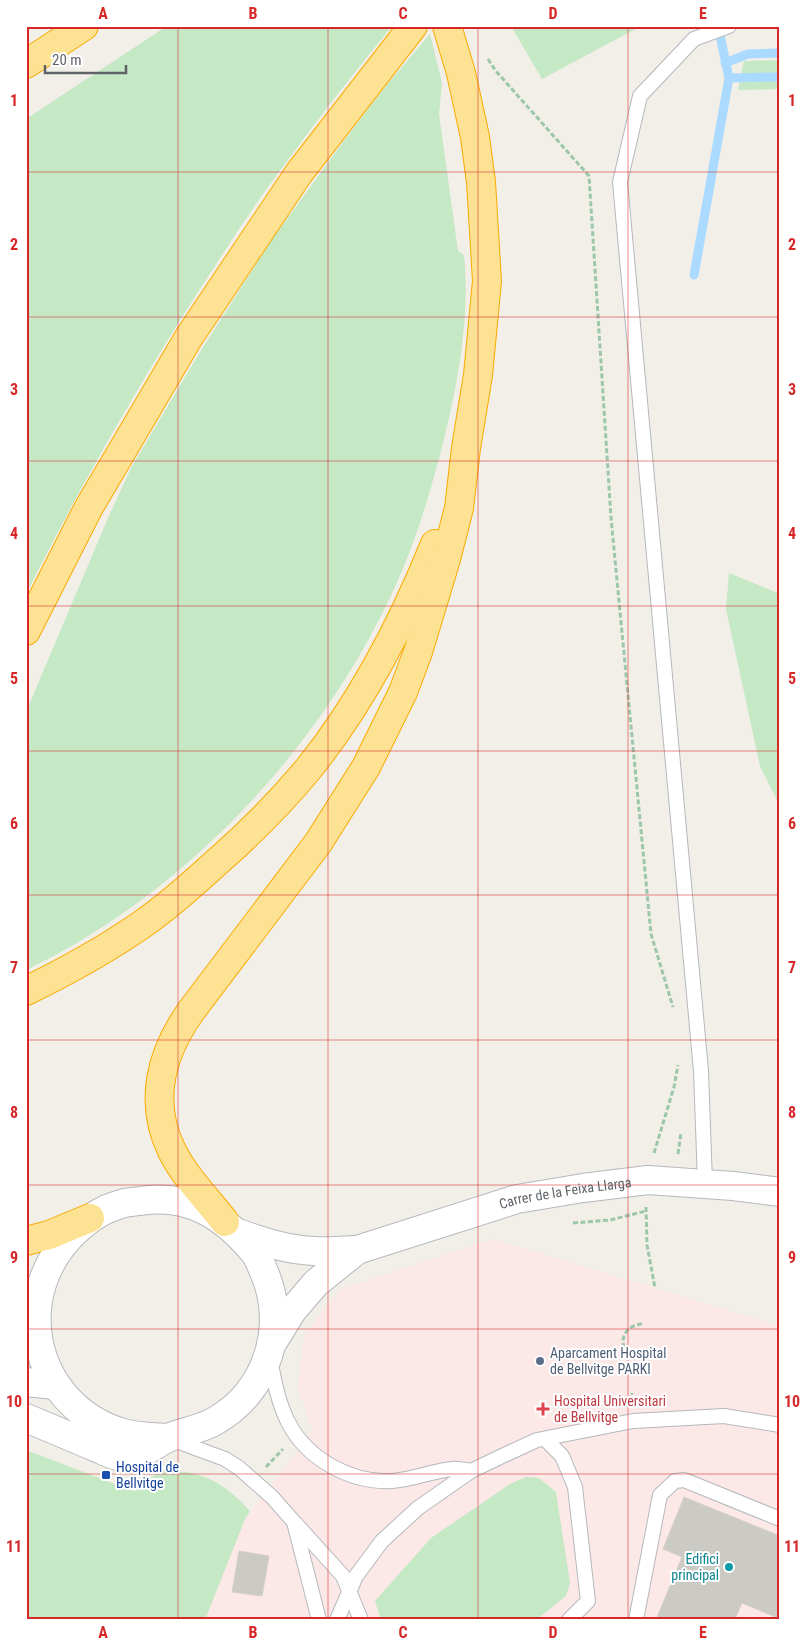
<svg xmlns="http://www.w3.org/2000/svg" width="806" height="1646" viewBox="0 0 806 1646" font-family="'Roboto Condensed',sans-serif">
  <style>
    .medical { fill: #fce8e6 }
    .green { fill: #c5e8c5 }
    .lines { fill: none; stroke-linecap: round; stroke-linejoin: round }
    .stream { stroke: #aadaff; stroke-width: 9 }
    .building { fill: #cccac5; stroke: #d6d1c6 }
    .service-casing { stroke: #b5b8bc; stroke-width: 16 }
    .minor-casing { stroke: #b5b8bc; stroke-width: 30 }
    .tertiary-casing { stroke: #b5b8bc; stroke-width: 30 }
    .motorway-casing { stroke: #f9ab00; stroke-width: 30 }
    .path { stroke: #9cc7a9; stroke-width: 3; stroke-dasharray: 5 2.5; stroke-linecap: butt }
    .service { stroke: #fff; stroke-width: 14 }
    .minor { stroke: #fff; stroke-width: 28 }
    .tertiary { stroke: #fff; stroke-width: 28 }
    .motorway { stroke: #fde293; stroke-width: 28 }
    .grid { fill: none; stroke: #d62828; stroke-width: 1; stroke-opacity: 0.55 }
    .service-dot { fill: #5c6f8a; stroke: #fff; stroke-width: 2 }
    .health-dot { fill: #e0444e; stroke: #fff; stroke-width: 2 }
    .transit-dot { fill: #1a4fb4; stroke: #fff; stroke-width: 2 }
    .culture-dot { fill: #0f9aa8; stroke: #fff; stroke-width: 2 }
    .labels { text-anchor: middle; stroke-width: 4; stroke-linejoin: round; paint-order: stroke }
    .street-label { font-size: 14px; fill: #5f6368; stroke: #fff }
    .service-label { font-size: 14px; fill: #4e5e75; stroke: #fff; text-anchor: start }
    .health-label { font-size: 14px; fill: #be3a42; stroke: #fff; text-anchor: start }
    .transit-label { font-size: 14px; fill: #164399; stroke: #fff; text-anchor: start }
    .culture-label { font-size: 14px; fill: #0d838f; stroke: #fff; text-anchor: end }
    .neatline { fill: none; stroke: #d62828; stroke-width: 2 }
    .grid-label { font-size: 16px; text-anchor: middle; font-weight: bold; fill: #d62828 }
  </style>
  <rect width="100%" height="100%" fill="#f1efe8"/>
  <polygon class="medical" points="493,1239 780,1326 780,1620 205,1620 245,1519 313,1431 298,1388 304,1335 339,1290"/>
  <g class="green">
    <path d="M167 26H392C352 75 313 125 276 176 247 215 221 257 194 298 133 394 77 492 26 594V119Z"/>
    <polygon points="511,26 641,26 542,79"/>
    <path d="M430 34 442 83 439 114 458 251 464 255C470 315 459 377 445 435 434 480 421 524 404 566 334 735 191 891 26 970V712L108 518 132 466 200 352 273 238 343 142 385 87Z"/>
    <polygon points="780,60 780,89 738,90 744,61"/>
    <polygon points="729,573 780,594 780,806 760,766 726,609"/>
    <path d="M26 1450 128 1489 135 1491C143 1485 151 1476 160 1472 168 1469 177 1471 184 1472 213 1476 231 1490 250 1511L245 1519 205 1620H26Z"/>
    <polygon points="526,1477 539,1478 556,1492 570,1583 566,1596 536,1620 381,1620 375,1601 431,1538 510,1484"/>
  </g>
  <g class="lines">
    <g class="stream">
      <polyline points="725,63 748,54 780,53"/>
      <polyline points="729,78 780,77"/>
      <polyline points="694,275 729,78 718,26"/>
    </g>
  </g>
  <g class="building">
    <polygon points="684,1497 780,1536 780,1619 742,1603 735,1619 737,1620 656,1620 682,1557 663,1549"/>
    <polygon points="239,1551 269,1556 262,1596 232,1592"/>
  </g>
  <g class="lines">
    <g class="service-casing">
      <g id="service">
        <polyline points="705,1183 701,1071 620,182 640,96 694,39 729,26"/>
        <path d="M270 1359C274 1380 278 1402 288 1422 307 1459 350 1483 392 1481 412 1480 432 1471 452 1469 458 1468 465 1470 471 1471"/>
        <polyline points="171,1439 225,1459 239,1468 272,1497 294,1522 319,1620"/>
        <polyline points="545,1439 562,1456 575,1487 588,1601 569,1620"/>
        <polyline points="296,1524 343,1576 361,1620"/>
        <polyline points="337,1620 356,1576 382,1541 418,1508 471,1471 500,1457 537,1440 633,1421 724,1416 780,1425"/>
        <polyline points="636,1620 660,1495 675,1481 684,1480 780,1519"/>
      </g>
    </g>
    <g class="minor-casing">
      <g id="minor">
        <path d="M238 1233C263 1242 288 1250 314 1251 328 1252 343 1250 357 1250"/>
        <path id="s1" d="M271 1345 292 1311 316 1283 357 1250 517 1199 583 1188 648 1180 733 1186 780 1192"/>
      </g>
    </g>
    <g class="tertiary-casing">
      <g id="tertiary">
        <polyline points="26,1382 55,1385"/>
        <path d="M26 1418C50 1428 74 1438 97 1448 105 1451 115 1457 123 1457 144 1456 151 1446 168 1438 183 1431 200 1430 215 1421 267 1392 288 1326 264 1272 261 1265 259 1258 254 1252 224 1216 189 1193 140 1201 133 1202 125 1202 118 1205 104 1209 90 1218 79 1228 7 1291 30 1405 123 1433 137 1437 154 1437 168 1438"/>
      </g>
    </g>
    <g class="motorway-casing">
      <g id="motorway">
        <polyline points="26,64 84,26"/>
        <polyline points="26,631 89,507 189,337 299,173 413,26"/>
        <path d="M26 991C67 971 107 949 144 923 170 905 194 883 217 862 250 833 281 802 309 768 363 701 403 623 435 544"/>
        <path d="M225 1222C207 1199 185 1177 172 1151 148 1102 161 1053 191 1011L318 843 366 767 403 692 418 652 446 559 459 508 466 448 478 375 487 281 481 182 475 137 461 73 447 26"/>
        <polyline points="26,1241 49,1235 90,1218"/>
      </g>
    </g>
    <g class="path">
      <polyline points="488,59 495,70 589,176 611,518 651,934 673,1007"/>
      <polyline points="654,1153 674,1087 678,1065"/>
      <polyline points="678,1154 681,1133"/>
      <polyline points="646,1207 647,1245 655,1288"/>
      <polyline points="573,1223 610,1220 646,1211"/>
      <path d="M634 1359C615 1347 622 1324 644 1324"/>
      <polyline points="631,1402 632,1393"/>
      <polyline points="266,1467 283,1449"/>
    </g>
    <use href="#service" class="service"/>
    <use href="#minor" class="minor"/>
    <use href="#tertiary" class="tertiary"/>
    <use href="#motorway" class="motorway"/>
  </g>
  <path class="grid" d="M178 26V1620M328 26V1620M478 26V1620M628 26V1620M26 172H780M26 317H780M26 461H780M26 606H780M26 751H780M26 895H780M26 1040H780M26 1185H780M26 1329H780M26 1474H780"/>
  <circle class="service-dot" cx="540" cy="1361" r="5"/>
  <path class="health-dot" d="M540.5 1401.5h5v5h5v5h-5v5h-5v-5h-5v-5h5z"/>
  <rect class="transit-dot" x="101" y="1470" width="10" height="10" rx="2.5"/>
  <circle class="culture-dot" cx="729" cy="1567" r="5"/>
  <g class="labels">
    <g class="street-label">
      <text dy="5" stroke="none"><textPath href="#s1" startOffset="346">Carrer de la Feixa Llarga</textPath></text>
    </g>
    <g class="service-label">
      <text x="550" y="1358">Aparcament Hospital<tspan x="550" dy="16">de Bellvitge PARKI</tspan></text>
    </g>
    <g class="health-label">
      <text x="554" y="1406">Hospital Universitari<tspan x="554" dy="16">de Bellvitge</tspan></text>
    </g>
    <g class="transit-label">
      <text x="116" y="1472">Hospital de<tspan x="116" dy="16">Bellvitge</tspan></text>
    </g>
    <g class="culture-label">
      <text x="719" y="1564">Edifici<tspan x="719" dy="16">principal</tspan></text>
    </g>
  </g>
  <rect width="806" height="1646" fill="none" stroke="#ffffff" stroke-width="55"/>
  <path d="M45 65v8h81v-8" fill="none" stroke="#5f6368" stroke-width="2.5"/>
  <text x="52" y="65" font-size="15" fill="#5f6368" stroke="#ffffff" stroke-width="4" paint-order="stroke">20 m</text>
  <rect x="28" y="28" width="750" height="1590" class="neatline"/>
  <g class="grid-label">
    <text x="103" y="19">A</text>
    <text x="253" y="19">B</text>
    <text x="403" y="19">C</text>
    <text x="553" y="19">D</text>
    <text x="703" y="19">E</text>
    <text x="14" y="106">1</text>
    <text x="792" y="106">1</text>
    <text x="14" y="250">2</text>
    <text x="792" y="250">2</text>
    <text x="14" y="395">3</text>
    <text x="792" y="395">3</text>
    <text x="14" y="539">4</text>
    <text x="792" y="539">4</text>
    <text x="14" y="684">5</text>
    <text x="792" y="684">5</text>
    <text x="14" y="829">6</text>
    <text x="792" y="829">6</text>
    <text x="14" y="973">7</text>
    <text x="792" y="973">7</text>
    <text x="14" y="1118">8</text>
    <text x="792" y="1118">8</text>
    <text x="14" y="1263">9</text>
    <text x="792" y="1263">9</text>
    <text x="14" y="1407">10</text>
    <text x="792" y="1407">10</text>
    <text x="14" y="1552">11</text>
    <text x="792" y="1552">11</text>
    <text x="103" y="1638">A</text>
    <text x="253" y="1638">B</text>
    <text x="403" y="1638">C</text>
    <text x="553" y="1638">D</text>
    <text x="703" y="1638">E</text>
  </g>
</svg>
